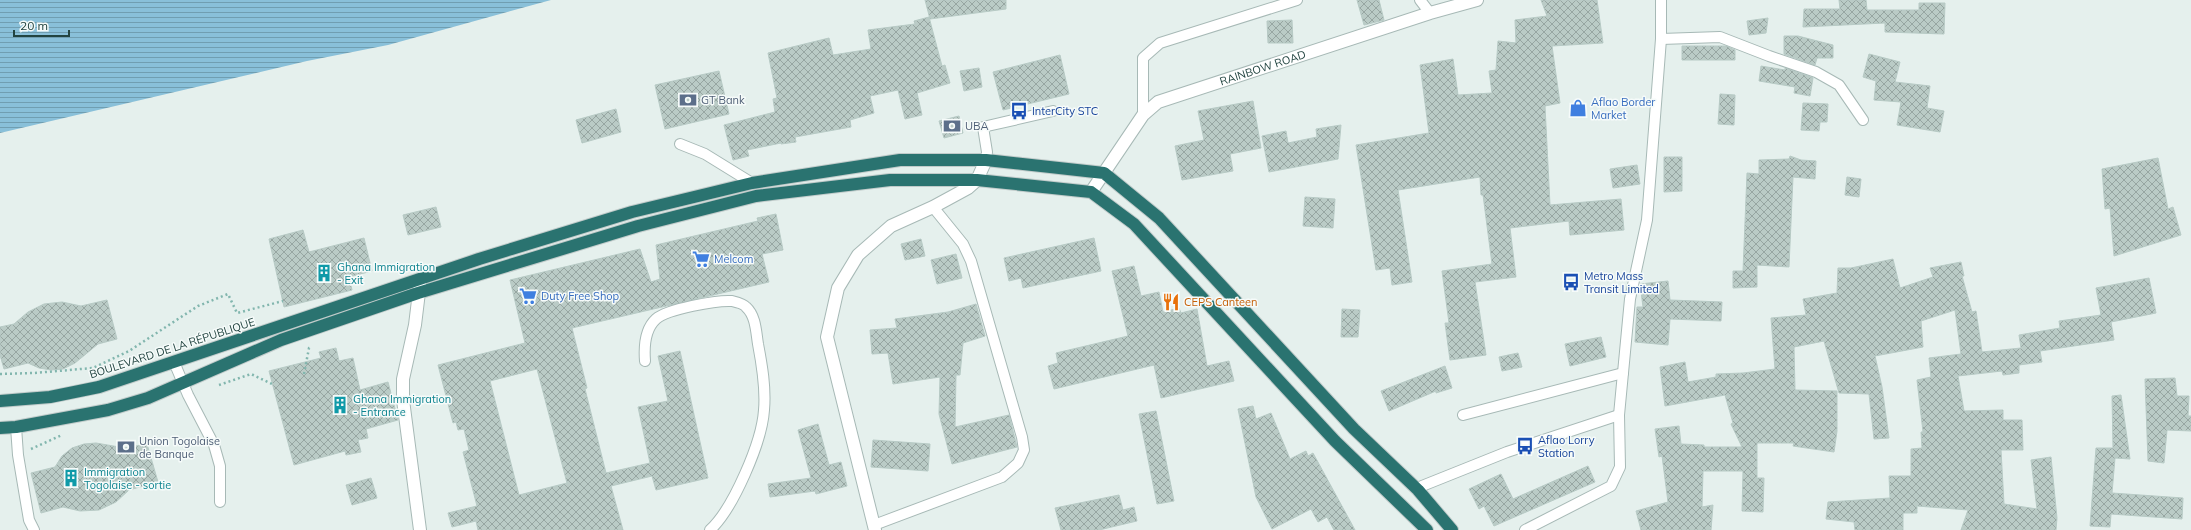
<svg xmlns="http://www.w3.org/2000/svg" width="2191" height="530" viewBox="0 0 2191 530" font-family="Mulish,sans-serif">
  <style>
    .water { fill: url(#water-rules) }
    .building { fill: url(#building-cross-hatch); stroke: #b7cac5; fill-rule: evenodd }
    .lines { fill: none; stroke-linecap: round; stroke-linejoin: round }
    .lane-casing { stroke: #a7b9b6; stroke-width: 12 }
    .street-casing { stroke: #a7b9b6; stroke-width: 14 }
    .highway-casing { stroke: #c1cbca; stroke-width: 14 }
    .path { stroke: #82b6ae; stroke-width: 2.5; stroke-dasharray: 2 3; stroke-linecap: butt }
    .lane { stroke: #fff; stroke-width: 10 }
    .street { stroke: #fff; stroke-width: 12 }
    .highway { stroke: #2a7370; stroke-width: 12 }
    .labels { text-anchor: middle; stroke-width: 3; stroke-linejoin: round; paint-order: stroke }
    .street-label { font-size: 11px; fill: #224440; stroke: #f6fbfa }
    .service-label { font-size: 11px; fill: #4e5e75; stroke: #f6fbfa; text-anchor: start }
    .shop-label { font-size: 11px; fill: #366cbe; stroke: #f6fbfa; text-anchor: start }
    .transit-label { font-size: 11px; fill: #164399; stroke: #f6fbfa; text-anchor: start }
    .culture-label { font-size: 11px; fill: #0d838f; stroke: #f6fbfa; text-anchor: start }
    .food-label { font-size: 11px; fill: #c56008; stroke: #f6fbfa; text-anchor: start }
  </style>
  <defs>
    <pattern id="water-rules" width="6" height="5" patternUnits="userSpaceOnUse"><rect width="6" height="5" fill="#89c0d9"/><path d="M0 2.5h6" fill="none" stroke="#709eb1"/></pattern>
    <pattern id="building-cross-hatch" width="8" height="8" patternUnits="userSpaceOnUse"><rect width="8" height="8" fill="#bacbc6"/><path d="M0 0l8 8M0 8l8-8" fill="none" stroke="#97a6a2"/></pattern>
  </defs>
  <rect width="100%" height="100%" fill="#e5f0ed"/>
  <polygon class="water" points="0,0 551,0 388,45 307,61 0,133"/>
  <g class="building">
    <polygon points="925,0 1006,0 1006,9 930,19"/>
    <polygon points="1357,0 1379,0 1384,20 1364,25"/>
    <polygon points="1541,0 1597,0 1603,43 1552,46 1560,103 1545,106 1550,205 1621,199 1624,230 1570,235 1569,221 1510,228 1516,277 1475,282 1486,355 1450,360 1445,323 1449,323 1442,271 1492,264 1483,195 1481,195 1480,177 1398,190 1412,282 1392,285 1390,268 1376,270 1356,145 1429,133 1420,65 1453,59 1458,95 1492,93 1489,71 1496,70 1498,41 1516,43 1515,20 1547,16"/>
    <polygon points="1839,0 1866,0 1867,10 1919,10 1919,3 1945,3 1944,34 1885,32 1885,23 1803,27 1804,9 1840,9"/>
    <polygon points="929,17 942,66 945,65 950,83 917,93 922,115 905,119 898,90 870,96 874,113 850,120 851,127 795,137 796,142 781,144 781,143 747,150 749,156 733,160 724,125 775,112 773,99 777,98 768,53 829,38 833,55 871,49 868,30 915,24 914,21"/>
    <polygon points="1768,18 1766,33 1749,35 1747,21"/>
    <polygon points="1292,20 1293,43 1268,43 1267,21"/>
    <polygon points="1784,36 1798,36 1833,45 1833,58 1817,58 1815,65 1784,54"/>
    <polygon points="1682,46 1726,46 1735,50 1735,60 1682,60"/>
    <polygon points="1869,54 1900,62 1895,82 1930,86 1927,108 1944,111 1940,132 1897,125 1901,102 1874,100 1876,81 1863,77"/>
    <polygon points="1060,55 1069,94 1003,110 993,72"/>
    <polygon points="1761,66 1785,70 1785,68 1813,78 1810,96 1794,93 1795,87 1759,81"/>
    <polygon points="979,68 982,87 964,91 960,71"/>
    <polygon points="719,71 729,114 665,129 655,85"/>
    <polygon points="1720,94 1735,95 1734,125 1718,124"/>
    <polygon points="1253,101 1261,148 1230,154 1233,171 1182,180 1175,146 1204,140 1198,111"/>
    <polygon points="1803,103 1828,104 1827,122 1820,122 1819,131 1801,130"/>
    <polygon points="616,109 621,132 582,143 576,120"/>
    <polygon points="959,116 963,133 944,138 939,121"/>
    <polygon points="1341,125 1338,159 1269,172 1262,136 1286,131 1288,143 1317,137 1316,129"/>
    <polygon points="1790,156 1801,160 1816,161 1815,179 1793,177 1789,267 1757,265 1757,287 1733,288 1733,271 1743,271 1747,173 1759,174 1759,160 1789,159"/>
    <polygon points="1664,157 1682,157 1682,191 1664,192"/>
    <polygon points="2158,158 2168,209 2173,207 2181,235 2114,256 2110,208 2105,209 2102,169"/>
    <polygon points="1637,165 1640,184 1613,188 1610,169"/>
    <polygon points="1847,177 1861,179 1859,197 1845,195"/>
    <polygon points="1305,197 1335,199 1333,228 1303,226"/>
    <polygon points="436,207 441,227 408,235 403,215"/>
    <path d="M776 214 783 250 762 254 769 282 572 328 587 388 585 389 606 473 650 463 638 407 668 401 658 356 680 351 708 478 656 490 652 476 611 486 623 530H478L476 521 452 527 448 513 477 506 463 452 469 450 464 429 458 430 456 422 453 423 438 365 525 343 510 280 640 249 651 282 660 279 656 245 758 221 757 218ZM537 369 567 483 519 495 490 381Z"/>
    <polygon points="303,230 309,252 364,238 372,271 349,277 352,290 284,307 269,239"/>
    <polygon points="1094,238 1101,271 1023,288 1021,278 1009,281 1004,258"/>
    <polygon points="921,239 925,256 905,260 901,244"/>
    <polygon points="956,254 962,278 937,284 931,260"/>
    <polygon points="1893,259 1900,288 1933,277 1930,268 1961,262 1964,276 1962,276 1972,312 1976,311 1982,352 2021,348 2019,335 2060,328 2059,321 2101,315 2096,288 2149,278 2156,313 2111,322 2114,340 2040,351 2042,362 2019,365 2019,373 2003,375 2002,371 1958,376 1964,411 2003,410 2003,420 2022,420 2023,450 2001,450 2004,504 2037,509 2031,460 2051,457 2057,518 2056,530 1961,530 1968,510 1917,506 1917,513 1903,513 1903,530 1855,530 1854,522 1826,519 1828,502 1890,498 1889,476 1911,476 1911,449 1922,448 1921,432 1923,432 1917,380 1931,377 1929,358 1961,354 1955,310 1921,321 1923,347 1875,356 1882,387 1889,438 1874,439 1869,394 1839,393 1824,341 1794,347 1795,390 1837,391 1837,431 1834,452 1793,446 1794,443 1757,443 1757,478 1764,478 1763,512 1742,511 1743,471 1703,471 1702,507 1713,505 1711,530 1641,530 1636,511 1668,502 1662,456 1659,457 1655,429 1679,426 1681,444 1704,445 1704,447 1742,447 1731,424 1733,423 1725,395 1665,406 1660,367 1685,362 1688,382 1716,377 1716,374 1743,373 1775,369 1771,318 1806,315 1803,299 1837,293 1838,268 1851,268"/>
    <polygon points="1134,266 1141,296 1159,292 1163,312 1179,308 1181,313 1197,309 1207,366 1229,361 1234,381 1161,398 1154,365 1054,389 1048,366 1058,363 1056,353 1128,336 1112,271"/>
    <polygon points="1668,281 1670,300 1722,302 1721,321 1670,319 1668,345 1635,342 1637,307 1643,307 1640,284"/>
    <polygon points="107,300 117,339 98,344 75,363 63,369 51,370 39,368 28,363 4,369 0,355 0,327 14,324 28,312 44,304 62,302 81,306"/>
    <polygon points="976,304 985,336 963,343 960,375 956,375 955,427 1009,415 1017,447 952,464 939,414 940,377 893,384 888,353 872,354 870,330 897,328 895,319 948,312"/>
    <polygon points="1342,309 1360,310 1358,337 1341,337"/>
    <polygon points="1601,337 1606,357 1570,366 1565,344"/>
    <polygon points="336,348 339,361 353,358 360,390 388,382 398,420 366,429 368,438 358,440 361,452 346,455 345,451 294,465 269,371 321,358 319,352"/>
    <polygon points="1518,353 1522,367 1502,371 1499,357"/>
    <polygon points="1445,366 1452,388 1436,393 1436,391 1389,411 1381,391"/>
    <polygon points="2175,378 2177,396 2189,396 2188,416 2191,416 2191,431 2167,430 2164,463 2148,461 2145,379"/>
    <polygon points="2121,395 2130,459 2115,458 2112,493 2183,498 2182,519 2111,514 2110,527 2090,526 2096,448 2113,448 2112,396"/>
    <polygon points="1253,406 1256,419 1271,413 1290,459 1306,451 1308,456 1313,453 1355,530 1334,530 1327,517 1318,522 1311,509 1272,529 1256,497 1238,409"/>
    <polygon points="1156,411 1174,501 1157,504 1139,414"/>
    <polygon points="818,424 829,465 841,462 847,486 816,494 815,491 770,497 768,484 811,478 798,430"/>
    <polygon points="873,440 930,444 928,471 871,467"/>
    <polygon points="96,443 125,448 147,444 158,482 129,490 116,502 99,510 80,511 63,507 41,513 31,473 55,467 62,456 72,448 84,444"/>
    <polygon points="1588,466 1595,482 1494,526 1484,506 1479,509 1469,489 1501,474 1513,499"/>
    <polygon points="371,478 377,498 352,505 346,485"/>
    <polygon points="1119,495 1123,510 1134,507 1137,521 1099,530 1061,530 1055,508"/>
  </g>
  <g class="lines">
    <g class="lane-casing">
      <g id="lane">
        <polyline points="1420,0 1430,13"/>
        <polyline points="1661,39 1720,37 1769,56 1816,72 1839,85 1863,120"/>
        <polyline points="1143,115 1143,58 1160,43 1297,0"/>
        <polyline points="680,144 705,154 752,183"/>
        <polyline points="986,160 987,152 983,127 1053,111"/>
        <path d="M645 361C644 348 645 329 656 319 667 309 717 300 732 301 736 302 744 304 746 307 756 316 756 332 758 344 762 365 766 388 764 410 762 442 733 509 710 530"/>
        <polyline points="174,362 188,395 214,445 220,466 220,502"/>
        <polyline points="1463,415 1623,373"/>
        <polyline points="16,427 18,455 29,520 34,530"/>
        <polyline points="1418,490 1422,486 1507,452 1619,415"/>
        <polyline points="874,525 1002,477 1018,463 1024,450 1022,437 971,261 963,244 933,207"/>
        <polyline points="1525,530 1611,486 1620,467 1619,415 1630,299 1647,220 1661,39 1661,0"/>
      </g>
    </g>
    <g class="street-casing">
      <g id="street">
        <path id="s1" d="M1091 192 1143 115 1158 102 1430 13 1477 0"/>
        <polyline points="420,530 403,400 403,379 415,325 420,284"/>
        <polyline points="875,530 827,337 838,288 858,255 891,226 933,207 968,188 977,180 986,160"/>
      </g>
    </g>
    <g class="highway-casing">
      <g id="highway">
        <polyline points="0,401 50,397 99,387 479,259 632,212 752,183 900,160 986,160 1104,173 1159,218 1354,429 1418,490 1452,530"/>
        <polyline points="0,428 16,427 108,410 148,398 281,340 418,293 638,226 756,196 890,180 977,180 1091,192 1134,224 1335,441 1427,530"/>
      </g>
    </g>
    <g class="path">
      <polyline points="0,374 34,373 93,368 129,351 198,306 228,294 237,313 283,301"/>
      <polyline points="304,374 309,348 312,347"/>
      <polyline points="219,385 251,374 272,384"/>
      <polyline points="31,449 62,435"/>
    </g>
    <use href="#lane" class="lane"/>
    <use href="#street" class="street"/>
    <use href="#highway" class="highway"/>
  </g>
  <defs>
    <g id="bank-bare" transform="scale(1.38)"><path d="M-6-4H6V4H-6ZM0-2.3a2.3 2.3 0 1 0 0 4.6a2.3 2.3 0 1 0 0-4.6Z" fill="#5c6f8a" stroke="#f6fbfa" stroke-width="2.5" paint-order="stroke"/></g>
    <g id="shop-bare" transform="scale(1.38)"><path d="M-5-2.5h2.3a2.7 3.5 0 0 1 5.4 0H5L5.5 6h-11ZM-1.5-2.5h3a1.5 2.3 0 0 0-3 0Z" fill="#3f7fe0" stroke="#f6fbfa" stroke-width="2.5" paint-order="stroke"/></g>
    <g id="bus-bare" transform="scale(1.38)"><path d="M-5-6H5V4H4V6H2V4H-2V6H-4V4H-5ZM-3.5-4V0h7V-4ZM-3.5 1.2v1.5H-2V1.2ZM2 1.2v1.5H3.5V1.2Z" fill="#1a4fb4" stroke="#f6fbfa" stroke-width="2.5" paint-order="stroke"/></g>
    <g id="supermarket-bare" transform="scale(1.38)"><path d="M-6-5.5h2.5l.6 2H6L4.5 2H-2.5L-4.4-4H-6ZM-1.5 3.2a1.3 1.3 0 1 0 .1 0ZM3 3.2a1.3 1.3 0 1 0 .1 0Z" fill="#3f7fe0" stroke="#f6fbfa" stroke-width="2.5" paint-order="stroke"/></g>
    <g id="building-bare" transform="scale(1.38)"><path d="M-4-6H4V6H1V3H-1V6H-4ZM-2.5-4.3h1.7v1.8h-1.7ZM.8-4.3h1.7v1.8H.8ZM-2.5-1h1.7V.8h-1.7ZM.8-1h1.7V.8H.8Z" fill="#0f9aa8" stroke="#f6fbfa" stroke-width="2.5" paint-order="stroke"/></g>
    <g id="restaurant-bare" transform="scale(1.38)"><path d="M-5-6h1v4h1v-4h1v4h1v-4h1v5L-1.5 .5V6h-2V.5L-5-1ZM5-6V6H3V1.5H1.5Q1.5-4 5-6Z" fill="#e8710a" stroke="#f6fbfa" stroke-width="2.5" paint-order="stroke"/></g>
  </defs>
  <g fill-rule="evenodd">
    <use href="#bank-bare" x="688" y="100"/>
    <use href="#shop-bare" x="1578" y="108"/>
    <use href="#bus-bare" x="1019" y="111"/>
    <use href="#bank-bare" x="952" y="126"/>
    <use href="#supermarket-bare" x="701" y="259"/>
    <use href="#building-bare" x="324" y="273"/>
    <use href="#bus-bare" x="1571" y="282"/>
    <use href="#supermarket-bare" x="528" y="296"/>
    <use href="#restaurant-bare" x="1171" y="302"/>
    <use href="#building-bare" x="340" y="405"/>
    <use href="#bus-bare" x="1525" y="446"/>
    <use href="#bank-bare" x="126" y="447"/>
    <use href="#building-bare" x="71" y="478"/>
  </g>
  <g class="labels">
    <g class="street-label">
      <text dy="4" stroke="none"><textPath href="#s1" startOffset="223">RAINBOW ROAD</textPath></text>
      <text transform="translate(172 348) rotate(-18)" y="4">BOULEVARD DE LA RÉPUBLIQUE</text>
    </g>
    <g class="service-label">
      <text x="701" y="104">GT Bank</text>
      <text x="965" y="130">UBA</text>
      <text x="139" y="445">Union Togolaise<tspan x="139" dy="13">de Banque</tspan></text>
    </g>
    <g class="shop-label">
      <text x="1591" y="106">Aflao Border<tspan x="1591" dy="13">Market</tspan></text>
      <text x="714" y="263">Melcom</text>
      <text x="541" y="300">Duty Free Shop</text>
    </g>
    <g class="transit-label">
      <text x="1032" y="115">InterCity STC</text>
      <text x="1584" y="280">Metro Mass<tspan x="1584" dy="13">Transit Limited</tspan></text>
      <text x="1538" y="444">Aflao Lorry<tspan x="1538" dy="13">Station</tspan></text>
    </g>
    <g class="culture-label">
      <text x="337" y="271">Ghana Immigration<tspan x="337" dy="13">- Exit</tspan></text>
      <text x="353" y="403">Ghana Immigration<tspan x="353" dy="13">- Entrance</tspan></text>
      <text x="84" y="476">Immigration<tspan x="84" dy="13">Togolaise - sortie</tspan></text>
    </g>
    <g class="food-label">
      <text x="1184" y="306">CEPS Canteen</text>
    </g>
  </g>
  <path d="M14 30v6h55v-6" fill="none" stroke="#224440" stroke-width="2"/>
  <text x="20" y="30" font-size="12" fill="#224440" stroke="#f6fbfa" stroke-width="3" paint-order="stroke">20 m</text>
</svg>
